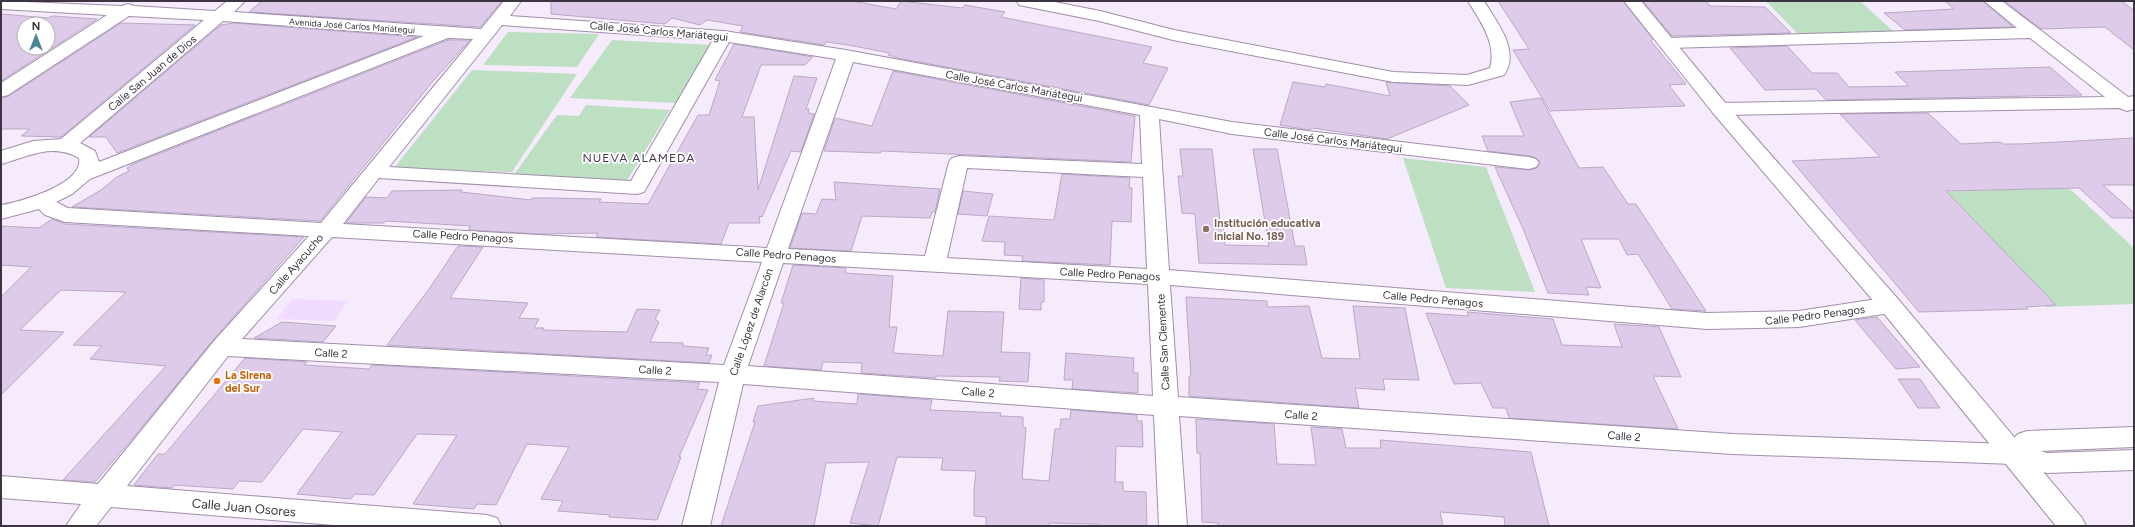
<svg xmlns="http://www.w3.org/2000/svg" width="2135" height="527" viewBox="0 0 2135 527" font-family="Figtree,sans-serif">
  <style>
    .built { fill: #f1daff }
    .green { fill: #bddfc2 }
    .building { fill: #decbe9; stroke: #baa8c5; fill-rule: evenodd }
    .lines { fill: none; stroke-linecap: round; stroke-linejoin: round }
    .minor-casing { stroke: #a08eaa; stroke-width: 2 }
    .tertiary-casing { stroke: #a08eaa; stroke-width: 2 }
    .minor { fill: #fff; fill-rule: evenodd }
    .tertiary { fill: #fff; fill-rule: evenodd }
    .education-dot { fill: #8d6e63; stroke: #fff; stroke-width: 1.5 }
    .food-dot { fill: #e8710a; stroke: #fff; stroke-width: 1.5 }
    .labels { text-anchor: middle; stroke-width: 3.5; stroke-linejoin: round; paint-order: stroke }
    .far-street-label { font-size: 9px; fill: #3c3440; stroke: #fff }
    .street-label { font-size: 11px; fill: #3c3440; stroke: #fff }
    .education-label { font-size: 11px; font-weight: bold; fill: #785e54; stroke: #fff; text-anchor: start }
    .food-label { font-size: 11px; font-weight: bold; fill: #c56008; stroke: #fff; text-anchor: start }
    .neighbourhood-label { font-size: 12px; letter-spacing: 1px; fill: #46364e; stroke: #fff }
    .near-street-label { font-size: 13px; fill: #3c3440; stroke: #fff }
  </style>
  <rect width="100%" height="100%" fill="#f6eafd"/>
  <polygon class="built" points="292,299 348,301 334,321 277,319"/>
  <g class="green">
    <polygon points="1766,1 1860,1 1895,33 1799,35"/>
    <polygon points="508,32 599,34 577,67 483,65"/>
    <polygon points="612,40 711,45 676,103 570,98"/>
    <polygon points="472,70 577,74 512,172 394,168"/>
    <polygon points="586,105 670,110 626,182 513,176 557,115 579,116"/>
    <polygon points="1403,158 1486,167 1535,292 1446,288"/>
    <polygon points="2069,188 2134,248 2134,304 2046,307 1936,192"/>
  </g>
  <g class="building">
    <polygon points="262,1 502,1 480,27 249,12"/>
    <polygon points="551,1 852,1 896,9 901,1 962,8 965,5 1005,12 1001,17 1152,47 1143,63 1168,68 1149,105 898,58 888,55 890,53 848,45 827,42 824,45 740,32 743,26 707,20 700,25 672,18 665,24 551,14"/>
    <polygon points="1498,1 1623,1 1653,39 1651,41 1686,84 1669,85 1685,106 1550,111 1513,50 1529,49"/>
    <polygon points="1643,1 1706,1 1710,6 1765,7 1791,33 1672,36"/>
    <polygon points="1945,1 1983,1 2013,27 1905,30 1884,13 1954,9"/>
    <polygon points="2004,1 2121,1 2134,10 2134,50 2105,27 2041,29"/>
    <path d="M1 14 48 18 52 16 97 19 1 81ZM24 24H48V48H24Z"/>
    <polygon points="121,23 195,25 61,137 21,136 30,129 1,129 1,98 9,96"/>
    <polygon points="234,23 417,37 117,153 106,137 89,137 221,25"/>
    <polygon points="448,40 470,40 434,80 320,221 72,207 101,190 117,177 129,171 127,168 133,164"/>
    <polygon points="734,44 813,57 805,65 761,65 742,117 754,117 758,190 794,76 817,78 806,109 809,109 808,113 814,114 801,152 791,151 762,217 759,216 760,223 729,223 721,244 596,237 598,233 538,234 468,230 471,226 386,221 384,223 346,223 366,197 387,198 392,191 462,190 461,192 531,200 532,198 551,198 601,199 599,202 648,204 698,115 709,115 720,81 715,80"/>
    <polygon points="1787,46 1812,73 1837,73 1849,87 1909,86 1895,72 2050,67 2082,95 1826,100 1816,89 1765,90 1730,48"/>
    <polygon points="893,71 1135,116 1131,162 882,151 880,153 824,151 835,118 872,126"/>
    <polygon points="1293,82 1325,87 1326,84 1390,96 1386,82 1450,86 1469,105 1387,139 1312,128 1309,130 1280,125"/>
    <polygon points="1541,98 1579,168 1603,167 1628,204 1636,204 1706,311 1672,309 1638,254 1627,255 1619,239 1581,239 1601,288 1586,287 1589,295 1548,293 1524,231 1495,167 1529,170 1537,168 1540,162 1536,158 1529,156 1488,151 1482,136 1524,136 1510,102"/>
    <polygon points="1928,113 1961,144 2000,142 2003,144 2020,144 2134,138 2134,185 2103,185 2134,213 2134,218 2112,218 2079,188 1946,191 2056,305 2026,307 2028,309 1919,312 1792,161 1880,157 1840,114"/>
    <polygon points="1180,149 1212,149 1220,221 1223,221 1225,245 1269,246 1253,149 1277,149 1295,246 1304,246 1307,265 1199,263 1195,214 1182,213 1178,176 1183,176"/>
    <polygon points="1062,174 1130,178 1129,188 1132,188 1131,222 1112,221 1110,265 1022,261 1023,256 1004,255 1005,242 982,241 989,216 1054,220"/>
    <polygon points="834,182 940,189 935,212 932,212 930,218 862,216 851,251 790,248 802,213 816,214 822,199 836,200"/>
    <polygon points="963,191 993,194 987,216 958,214"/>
    <polygon points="52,219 65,224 304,237 213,340 132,439 95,482 63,480 166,366 90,359 102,346 73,345 126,292 61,290 20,330 64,332 1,395 1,297 31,267 1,265 1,226 39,228"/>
    <polygon points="458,246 483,247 450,298 528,303 519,318 539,319 534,328 544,328 543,330 627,332 637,309 660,310 655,319 659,322 650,342 683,343 683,346 709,348 706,355 712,355 709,363 387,345 429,289"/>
    <polygon points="793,265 846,268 845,273 893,276 889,327 897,327 893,353 943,356 948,311 1004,312 1001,352 1030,353 1028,382 999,381 1000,377 936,376 936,378 861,373 862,363 823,362 821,370 764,366 784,303 781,303"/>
    <polygon points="1021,278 1044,280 1044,302 1041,302 1041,310 1019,309"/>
    <polygon points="1186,297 1267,301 1267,307 1309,306 1322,358 1360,359 1353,306 1405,308 1419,380 1383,379 1385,390 1355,388 1359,408 1189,396 1189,376 1191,376"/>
    <polygon points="1467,312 1553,319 1562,345 1622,347 1614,324 1659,327 1681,377 1653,376 1678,429 1509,418 1506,408 1493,408 1481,383 1454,384 1426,313 1469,316"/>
    <polygon points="1877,317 1920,367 1896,369 1855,320"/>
    <polygon points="282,322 336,326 323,342 254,338"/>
    <polygon points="1066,353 1134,358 1133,373 1138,373 1138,393 1072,389 1073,380 1064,380"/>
    <polygon points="245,358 307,362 304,365 369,369 372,365 700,383 697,389 708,390 679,457 681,457 657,520 609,517 610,515 558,511 563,501 541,499 569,447 527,444 496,505 477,504 474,509 413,504 457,435 417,434 374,495 355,494 351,499 297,494 342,432 303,429 262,482 239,481 233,489 174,485 172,488 134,485 158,454 165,454"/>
    <polygon points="1898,379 1920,379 1940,408 1918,408"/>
    <polygon points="858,394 932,400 930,410 1001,413 1000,416 1023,417 1023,427 1026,428 1022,479 1049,481 1055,429 1060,429 1061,419 1070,419 1071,410 1137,415 1137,421 1142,421 1143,447 1116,446 1115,482 1123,482 1123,491 1146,492 1147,526 1098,526 1098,524 1049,523 1049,526 986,526 986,517 974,516 974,491 976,471 941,470 943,458 897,457 878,526 850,523 869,462 826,463 814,526 721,526 755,422 753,422 758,406 814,398 813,401 857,404"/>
    <polygon points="1196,419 1274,424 1277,464 1316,465 1311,427 1342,429 1346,448 1381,448 1380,440 1531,452 1549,526 1505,526 1504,517 1440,512 1443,526 1218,526 1218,523 1202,522 1200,453 1197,453"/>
  </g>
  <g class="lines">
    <g class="minor-casing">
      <g id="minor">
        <path d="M1 1 122 6 128 4 134 6 215 11 227 1H245L234 12 481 29 504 1H521L510 16 724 31 846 50 1232 122 1529 157 1536 159 1539 163 1536 167 1529 169 1232 134 1159 119 1169 270 1707 313 1799 311 1890 297 1898 299 1901 305 1898 311 1890 313 1799 327 1707 329 1170 285 1178 397 1733 434 2008 444 2018 434 2027 431 2134 427V447L2040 451 2047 453 2134 450V470L2047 473 2014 464 1733 454 1179 416 1187 526H1159L1154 415 743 384 710 526H682L719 382 228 356 127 486 487 515 497 518 501 526H346L111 507 96 526H66L81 504 1 498V476L98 484 214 341 309 236 65 222 45 215 39 209 1 219V205C20 202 84 184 79 158 52 142 27 157 1 164V151L33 141 61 139 204 20 129 16 8 95 1 97V83L107 15 1 9ZM223 21 424 36 99 162 95 151 80 143ZM502 25 713 40 631 181 389 167ZM448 38 473 39 321 223 68 208 56 202 72 194 90 179ZM729 42 836 59 767 248 343 224 379 178 637 194 644 192ZM853 62 1140 115 1142 164 959 156 952 158 949 162 925 256 788 249ZM967 168 1143 177 1147 269 947 258ZM332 237 762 262 724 365 242 339ZM783 263 1148 284 1153 396 748 366Z"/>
        <path d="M1017 1H1050L1100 11 1174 30 1393 72 1467 75 1490 68C1497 43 1480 21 1468 1H1484C1496 21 1521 51 1504 75L1468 85 1393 82 1173 40 1099 21 1019 5Z"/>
        <polygon points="1984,1 2002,1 2128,97 2134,96 2134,109 2127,111 2119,108 1720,115 1713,113 1711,109 1713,105 1720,103 2105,97 2030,38 1667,48 1661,47 1658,43 1661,39 1667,38 2017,28"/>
      </g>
    </g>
    <g class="tertiary-casing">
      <polygon id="tertiary" points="1624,1 1641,1 1727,105 1898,299 2082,518 2086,526 2056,526 1882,311 1713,113"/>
    </g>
    <use href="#minor" class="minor"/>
    <use href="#tertiary" class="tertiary"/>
  </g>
  <circle class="education-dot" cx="1206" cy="229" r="4"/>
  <circle class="food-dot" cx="217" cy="381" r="4"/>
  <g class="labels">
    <g class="far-street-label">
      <text transform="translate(352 26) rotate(4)" y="3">Avenida José Carlos Mariátegui</text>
    </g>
    <g class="street-label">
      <text transform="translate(659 31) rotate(5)" y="4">Calle José Carlos Mariátegui</text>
      <text transform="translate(152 73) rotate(-40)" y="4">Calle San Juan de Dios</text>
      <text transform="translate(1014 86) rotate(10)" y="4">Calle José Carlos Mariátegui</text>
      <text transform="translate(1333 140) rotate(7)" y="4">Calle José Carlos Mariátegui</text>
      <text transform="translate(463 236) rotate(3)" y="4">Calle Pedro Penagos</text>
      <text transform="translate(786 255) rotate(4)" y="4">Calle Pedro Penagos</text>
      <text transform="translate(296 264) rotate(-49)" y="4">Calle Ayacucho</text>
      <text transform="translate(1110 274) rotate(3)" y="4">Calle Pedro Penagos</text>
      <text transform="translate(1433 299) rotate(5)" y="4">Calle Pedro Penagos</text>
      <text transform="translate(1815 315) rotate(-7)" y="4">Calle Pedro Penagos</text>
      <text transform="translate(751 322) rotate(-71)" y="4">Calle López de Alarcón</text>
      <text transform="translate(1163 342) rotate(-93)" y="4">Calle San Clemente</text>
      <text transform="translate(331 353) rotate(3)" y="4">Calle 2</text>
      <text transform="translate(655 370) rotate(3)" y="4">Calle 2</text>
      <text transform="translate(978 392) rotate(4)" y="4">Calle 2</text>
      <text transform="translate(1301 415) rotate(4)" y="4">Calle 2</text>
      <text transform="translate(1624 436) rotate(4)" y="4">Calle 2</text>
    </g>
    <g class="education-label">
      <text x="1214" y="227">Institución educativa<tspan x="1214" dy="13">inicial No. 189</tspan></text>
    </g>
    <g class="food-label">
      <text x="225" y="379">La Sirena<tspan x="225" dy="13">del Sur</tspan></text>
    </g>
    <g class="neighbourhood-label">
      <text x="639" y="162">NUEVA ALAMEDA</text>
    </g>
    <g class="near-street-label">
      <text transform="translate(244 507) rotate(5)" y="5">Calle Juan Osores</text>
    </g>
  </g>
  <rect width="2135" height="527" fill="none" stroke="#3c3440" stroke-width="4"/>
  <g transform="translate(36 36)"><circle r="19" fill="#ffffff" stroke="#b1aeb3"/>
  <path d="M0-3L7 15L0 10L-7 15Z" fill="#458499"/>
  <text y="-6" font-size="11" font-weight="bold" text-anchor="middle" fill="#3c3440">N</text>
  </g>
</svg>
